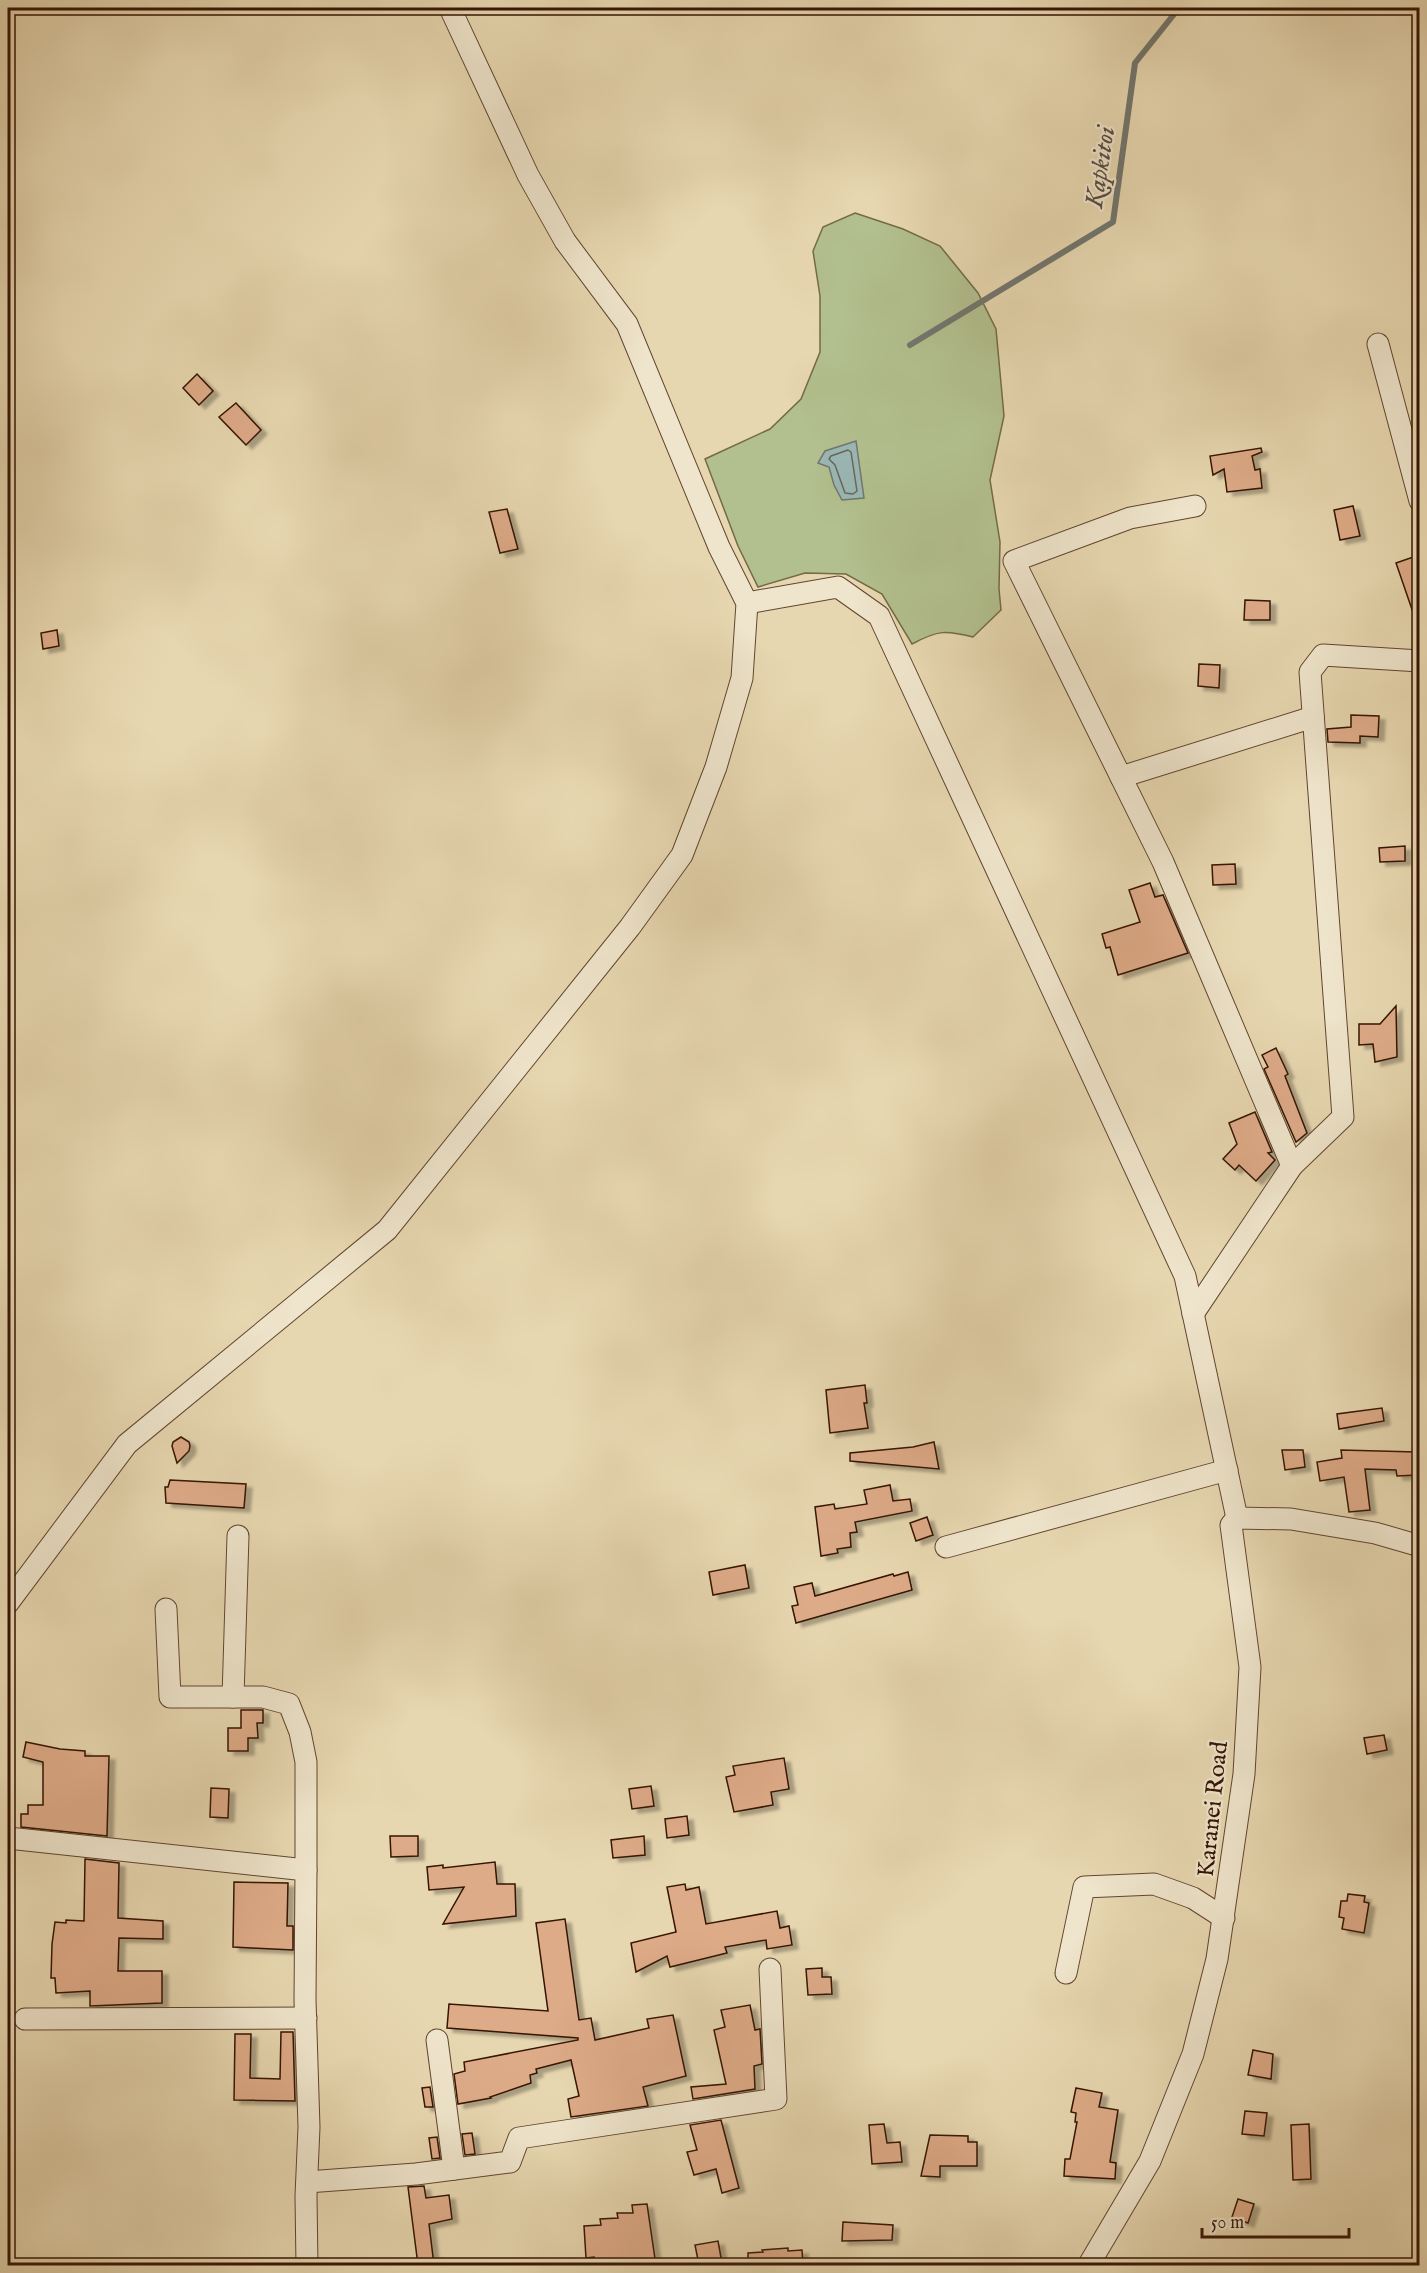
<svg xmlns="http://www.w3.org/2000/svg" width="1427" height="2273" viewBox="0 0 1427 2273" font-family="'IM FELL English',serif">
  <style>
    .green { fill: #b2bf8e; stroke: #746a49; stroke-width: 1.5 }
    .water { fill: #9ab7b5; stroke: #72766e; stroke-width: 1.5 }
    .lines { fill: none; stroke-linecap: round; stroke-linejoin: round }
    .shore { stroke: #68665c; stroke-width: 1.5 }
    .stream { stroke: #72766e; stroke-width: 6 }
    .building { fill: #deab88; stroke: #351404; stroke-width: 1.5; filter: url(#shadow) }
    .minor-casing { stroke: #62452f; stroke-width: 23 }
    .path { stroke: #351404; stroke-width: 4; stroke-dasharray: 4.5 3; stroke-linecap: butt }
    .minor { stroke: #efe5cc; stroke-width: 21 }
    .labels { text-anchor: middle; stroke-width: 4.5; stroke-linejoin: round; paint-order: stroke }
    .street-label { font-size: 24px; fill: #351404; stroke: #efe5cc }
    .water-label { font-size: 26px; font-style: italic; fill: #584d42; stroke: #efe5cc }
  </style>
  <defs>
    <filter id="shadow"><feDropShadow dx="6" dy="4" stdDeviation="1.5" flood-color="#0004"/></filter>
  </defs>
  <rect width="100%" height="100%" fill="#e7d7b0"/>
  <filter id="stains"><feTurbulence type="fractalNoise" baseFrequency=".00333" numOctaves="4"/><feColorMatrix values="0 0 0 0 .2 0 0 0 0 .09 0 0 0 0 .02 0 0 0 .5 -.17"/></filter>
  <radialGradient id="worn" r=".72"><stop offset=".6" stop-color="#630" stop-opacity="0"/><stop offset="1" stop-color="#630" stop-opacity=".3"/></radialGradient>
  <path class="green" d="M855 213 903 229 940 246 978 293 996 329 1004 416 990 480 1000 542 999 589 1001 610 973 637C946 630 938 630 912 644L882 594 846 574 805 573 758 587 738 546 705 459 770 429 801 399 820 352V296L813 251 823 227Z"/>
  <polygon class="water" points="856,441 864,498 842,500 834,485 829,467 818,463 825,451"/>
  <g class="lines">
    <polygon class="shore" points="848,450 851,452 857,491 853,494 845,493 835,465 829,459 831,456"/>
    <polyline class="stream" points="910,345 1113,222 1135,63 1179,8"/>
  </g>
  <g class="building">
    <polygon points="197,374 213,391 199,405 183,388"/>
    <polygon points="236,403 261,430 246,445 219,417"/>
    <polygon points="1261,448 1262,452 1252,456 1255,470 1260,469 1262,488 1227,492 1224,469 1213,475 1210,456"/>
    <polygon points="1353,506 1360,536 1340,540 1334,510"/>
    <polygon points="507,509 518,549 500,553 489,512"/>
    <polygon points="1419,555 1419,623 1417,624 1396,563"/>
    <polygon points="1245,600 1270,601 1270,620 1244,620"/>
    <polygon points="57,630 59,646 43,649 41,633"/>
    <polygon points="1199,664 1220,665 1219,688 1198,686"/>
    <polygon points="1351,715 1379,716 1378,737 1360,736 1360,743 1328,742 1327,729 1351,727"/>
    <polygon points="1405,846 1405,861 1380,862 1379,848"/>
    <polygon points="1235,864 1236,884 1213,885 1212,865"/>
    <polygon points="1150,883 1155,897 1163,895 1188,953 1118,975 1110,947 1106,948 1102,934 1140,922 1129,890"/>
    <polygon points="1396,1006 1397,1057 1375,1062 1373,1044 1359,1045 1359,1024 1380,1024"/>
    <polygon points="1276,1048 1288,1074 1285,1076 1307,1133 1296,1142 1264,1069 1268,1067 1262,1055"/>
    <polygon points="1255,1112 1272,1152 1268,1153 1275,1160 1256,1181 1239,1165 1235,1170 1223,1159 1237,1144 1229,1123"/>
    <polygon points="865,1385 867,1403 864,1403 868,1428 830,1433 826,1390"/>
    <polygon points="1382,1408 1384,1421 1339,1429 1337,1414"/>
    <polygon points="181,1437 189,1442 190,1446 189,1451 177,1463 172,1446 173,1442"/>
    <polygon points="934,1442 939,1469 850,1461 850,1453 913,1447"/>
    <polygon points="1282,1450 1303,1450 1305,1467 1285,1470"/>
    <polygon points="1341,1450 1416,1452 1417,1475 1397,1476 1396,1470 1365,1469 1370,1510 1349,1512 1344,1477 1320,1481 1317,1462 1342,1458"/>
    <polygon points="170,1480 246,1484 244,1508 166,1503 165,1487 168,1487"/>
    <polygon points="890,1485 893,1501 910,1499 912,1511 855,1522 857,1532 850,1533 851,1547 837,1549 838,1553 821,1556 815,1507 834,1504 835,1509 867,1504 864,1490"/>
    <polygon points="927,1517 933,1535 916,1541 910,1523"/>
    <polygon points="745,1565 749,1588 713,1595 709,1572"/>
    <polygon points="908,1572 912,1590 796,1623 792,1606 798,1605 794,1587 812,1583 815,1596 893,1574 894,1576"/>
    <polygon points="241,1710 263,1710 263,1723 257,1723 258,1738 248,1738 248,1751 228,1751 228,1728 241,1728"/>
    <polygon points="1384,1735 1387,1750 1367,1754 1364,1738"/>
    <polygon points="26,1742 60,1749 85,1751 85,1756 109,1756 107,1836 21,1827 21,1814 28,1814 28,1805 43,1805 43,1762 23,1757"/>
    <polygon points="784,1758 789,1789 771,1792 773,1805 734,1812 726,1777 735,1775 733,1766"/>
    <polygon points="651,1786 654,1806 632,1809 629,1789"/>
    <polygon points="211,1788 229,1789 228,1818 210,1817"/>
    <polygon points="687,1816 689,1835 667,1838 665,1819"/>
    <polygon points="390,1836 418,1836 418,1856 391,1857"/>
    <polygon points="644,1836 645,1855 613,1858 611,1840"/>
    <polygon points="85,1859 119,1863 118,1918 163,1921 163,1939 119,1938 118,1971 162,1971 162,2003 90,2006 90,1991 56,1993 55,1978 51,1978 52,1944 55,1922 66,1923 66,1920 84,1921"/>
    <polygon points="495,1862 497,1884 515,1884 516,1916 443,1924 464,1887 429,1890 427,1867 443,1865 443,1868"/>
    <polygon points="234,1882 288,1883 287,1926 293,1926 293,1950 233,1947"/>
    <polygon points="685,1884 686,1890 699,1887 706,1924 777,1911 780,1928 789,1926 792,1945 767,1949 766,1940 725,1947 727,1953 670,1967 667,1956 636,1972 631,1943 676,1932 667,1887"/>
    <polygon points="1348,1894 1365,1896 1364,1902 1369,1903 1364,1933 1342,1929 1344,1918 1339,1917 1341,1901 1347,1901"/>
    <polygon points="565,1919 579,2020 591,2018 595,2040 649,2028 647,2019 673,2015 686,2076 643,2087 648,2106 571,2117 568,2099 579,2096 571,2060 536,2069 537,2073 530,2075 531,2083 490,2097 491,2098 458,2104 454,2074 465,2071 464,2062 578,2040 578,2038 447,2028 449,2004 548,2011 536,1923"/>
    <polygon points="822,1968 822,1977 831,1977 832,1994 808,1995 806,1969"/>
    <polygon points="750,2005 755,2030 760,2029 762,2064 754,2066 755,2089 693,2099 691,2087 726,2084 714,2030 725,2027 721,2010"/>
    <polygon points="281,2032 293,2032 295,2101 234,2100 235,2034 251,2034 250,2078 280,2079"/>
    <polygon points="1253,2050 1273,2054 1271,2079 1248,2075"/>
    <polygon points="430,2087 433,2107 425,2107 422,2088"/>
    <polygon points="1076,2088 1102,2093 1099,2107 1118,2110 1110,2162 1116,2163 1115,2179 1064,2176 1065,2159 1070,2159 1077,2122 1075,2122 1076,2113 1071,2112"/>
    <polygon points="1245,2111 1267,2113 1264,2136 1242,2134"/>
    <polygon points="721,2120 739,2188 722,2193 716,2169 694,2175 687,2152 697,2150 690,2125"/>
    <polygon points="884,2124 887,2143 900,2142 902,2162 872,2164 869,2125"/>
    <polygon points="1309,2124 1311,2179 1293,2180 1291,2125"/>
    <polygon points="472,2133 475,2154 465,2155 462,2134"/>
    <polygon points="930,2135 968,2136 968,2142 977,2142 977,2166 940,2166 940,2177 921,2176"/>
    <polygon points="437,2137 440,2158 432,2159 429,2138"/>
    <polygon points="424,2186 426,2198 449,2195 452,2219 429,2224 434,2265 418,2265 408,2187"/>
    <polygon points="1238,2199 1254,2204 1248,2223 1232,2217"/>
    <polygon points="647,2204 655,2259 619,2262 620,2265 595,2265 594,2257 586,2258 584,2226 601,2225 600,2219 618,2218 617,2213 633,2213 632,2205"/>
    <polygon points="843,2222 893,2225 892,2240 842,2241"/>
    <polygon points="718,2241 722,2263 699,2265 695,2245"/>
    <polygon points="788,2248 788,2251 802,2250 803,2265 748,2265 748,2253 763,2252 762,2250"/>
  </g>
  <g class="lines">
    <g class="minor-casing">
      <g id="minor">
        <polyline points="1378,344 1420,501"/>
        <polyline points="1195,506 1130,518 1014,561 1163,862 1292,1166"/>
        <polyline points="747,603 838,587 879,616 1185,1276 1237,1518"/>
        <polyline points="1121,777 1313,717"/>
        <polyline points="1193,1314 1292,1166 1343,1117 1310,672 1323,655 1420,661"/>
        <polyline points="946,1547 1227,1470"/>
        <polyline points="8,1603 127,1444 387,1230 630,927 682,855 716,767 742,678 747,603 719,547 627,324 565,241 528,175 450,8"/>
        <polyline points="166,1609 170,1697 263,1697 289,1704 300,1732 306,1762 306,1870"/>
        <polyline points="233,1697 238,1536"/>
        <polyline points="8,1838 306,1870 305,2000 309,2127 306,2196 307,2266"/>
        <polyline points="1066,1973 1084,1887 1154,1884 1193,1898 1224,1918"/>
        <polyline points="25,2019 306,2018"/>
        <polyline points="437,2040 454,2169"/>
        <polyline points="307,2182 416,2174 510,2162 519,2138 776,2099 770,1969"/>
        <polyline points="1088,2266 1150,2161 1193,2054 1217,1959 1244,1774 1250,1667 1231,1525 1237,1518 1291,1519 1375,1533 1420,1546"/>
      </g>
    </g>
    <polyline class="path" points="8,12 38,8"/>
    <use href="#minor" class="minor"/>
  </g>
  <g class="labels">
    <g class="street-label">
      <text transform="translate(1212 1809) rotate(-84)" y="8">Karanei Road</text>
    </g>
    <g class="water-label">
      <text transform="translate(1099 167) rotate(-81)" y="9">Kapkitoi</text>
    </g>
  </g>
  <rect width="1427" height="2273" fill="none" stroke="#e7d7b0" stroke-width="30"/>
  <rect x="9" y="9" width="1409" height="2255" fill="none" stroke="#351404" stroke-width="3"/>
  <rect x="15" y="15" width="1397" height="2243" fill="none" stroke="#351404" stroke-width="1.5"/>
  <path d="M1202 2228v9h147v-9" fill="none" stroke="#351404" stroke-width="3"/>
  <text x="1211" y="2228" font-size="18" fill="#351404" stroke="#efe5cc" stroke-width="4.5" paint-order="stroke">50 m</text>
  <rect width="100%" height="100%" filter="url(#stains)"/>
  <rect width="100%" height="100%" fill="url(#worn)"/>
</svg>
